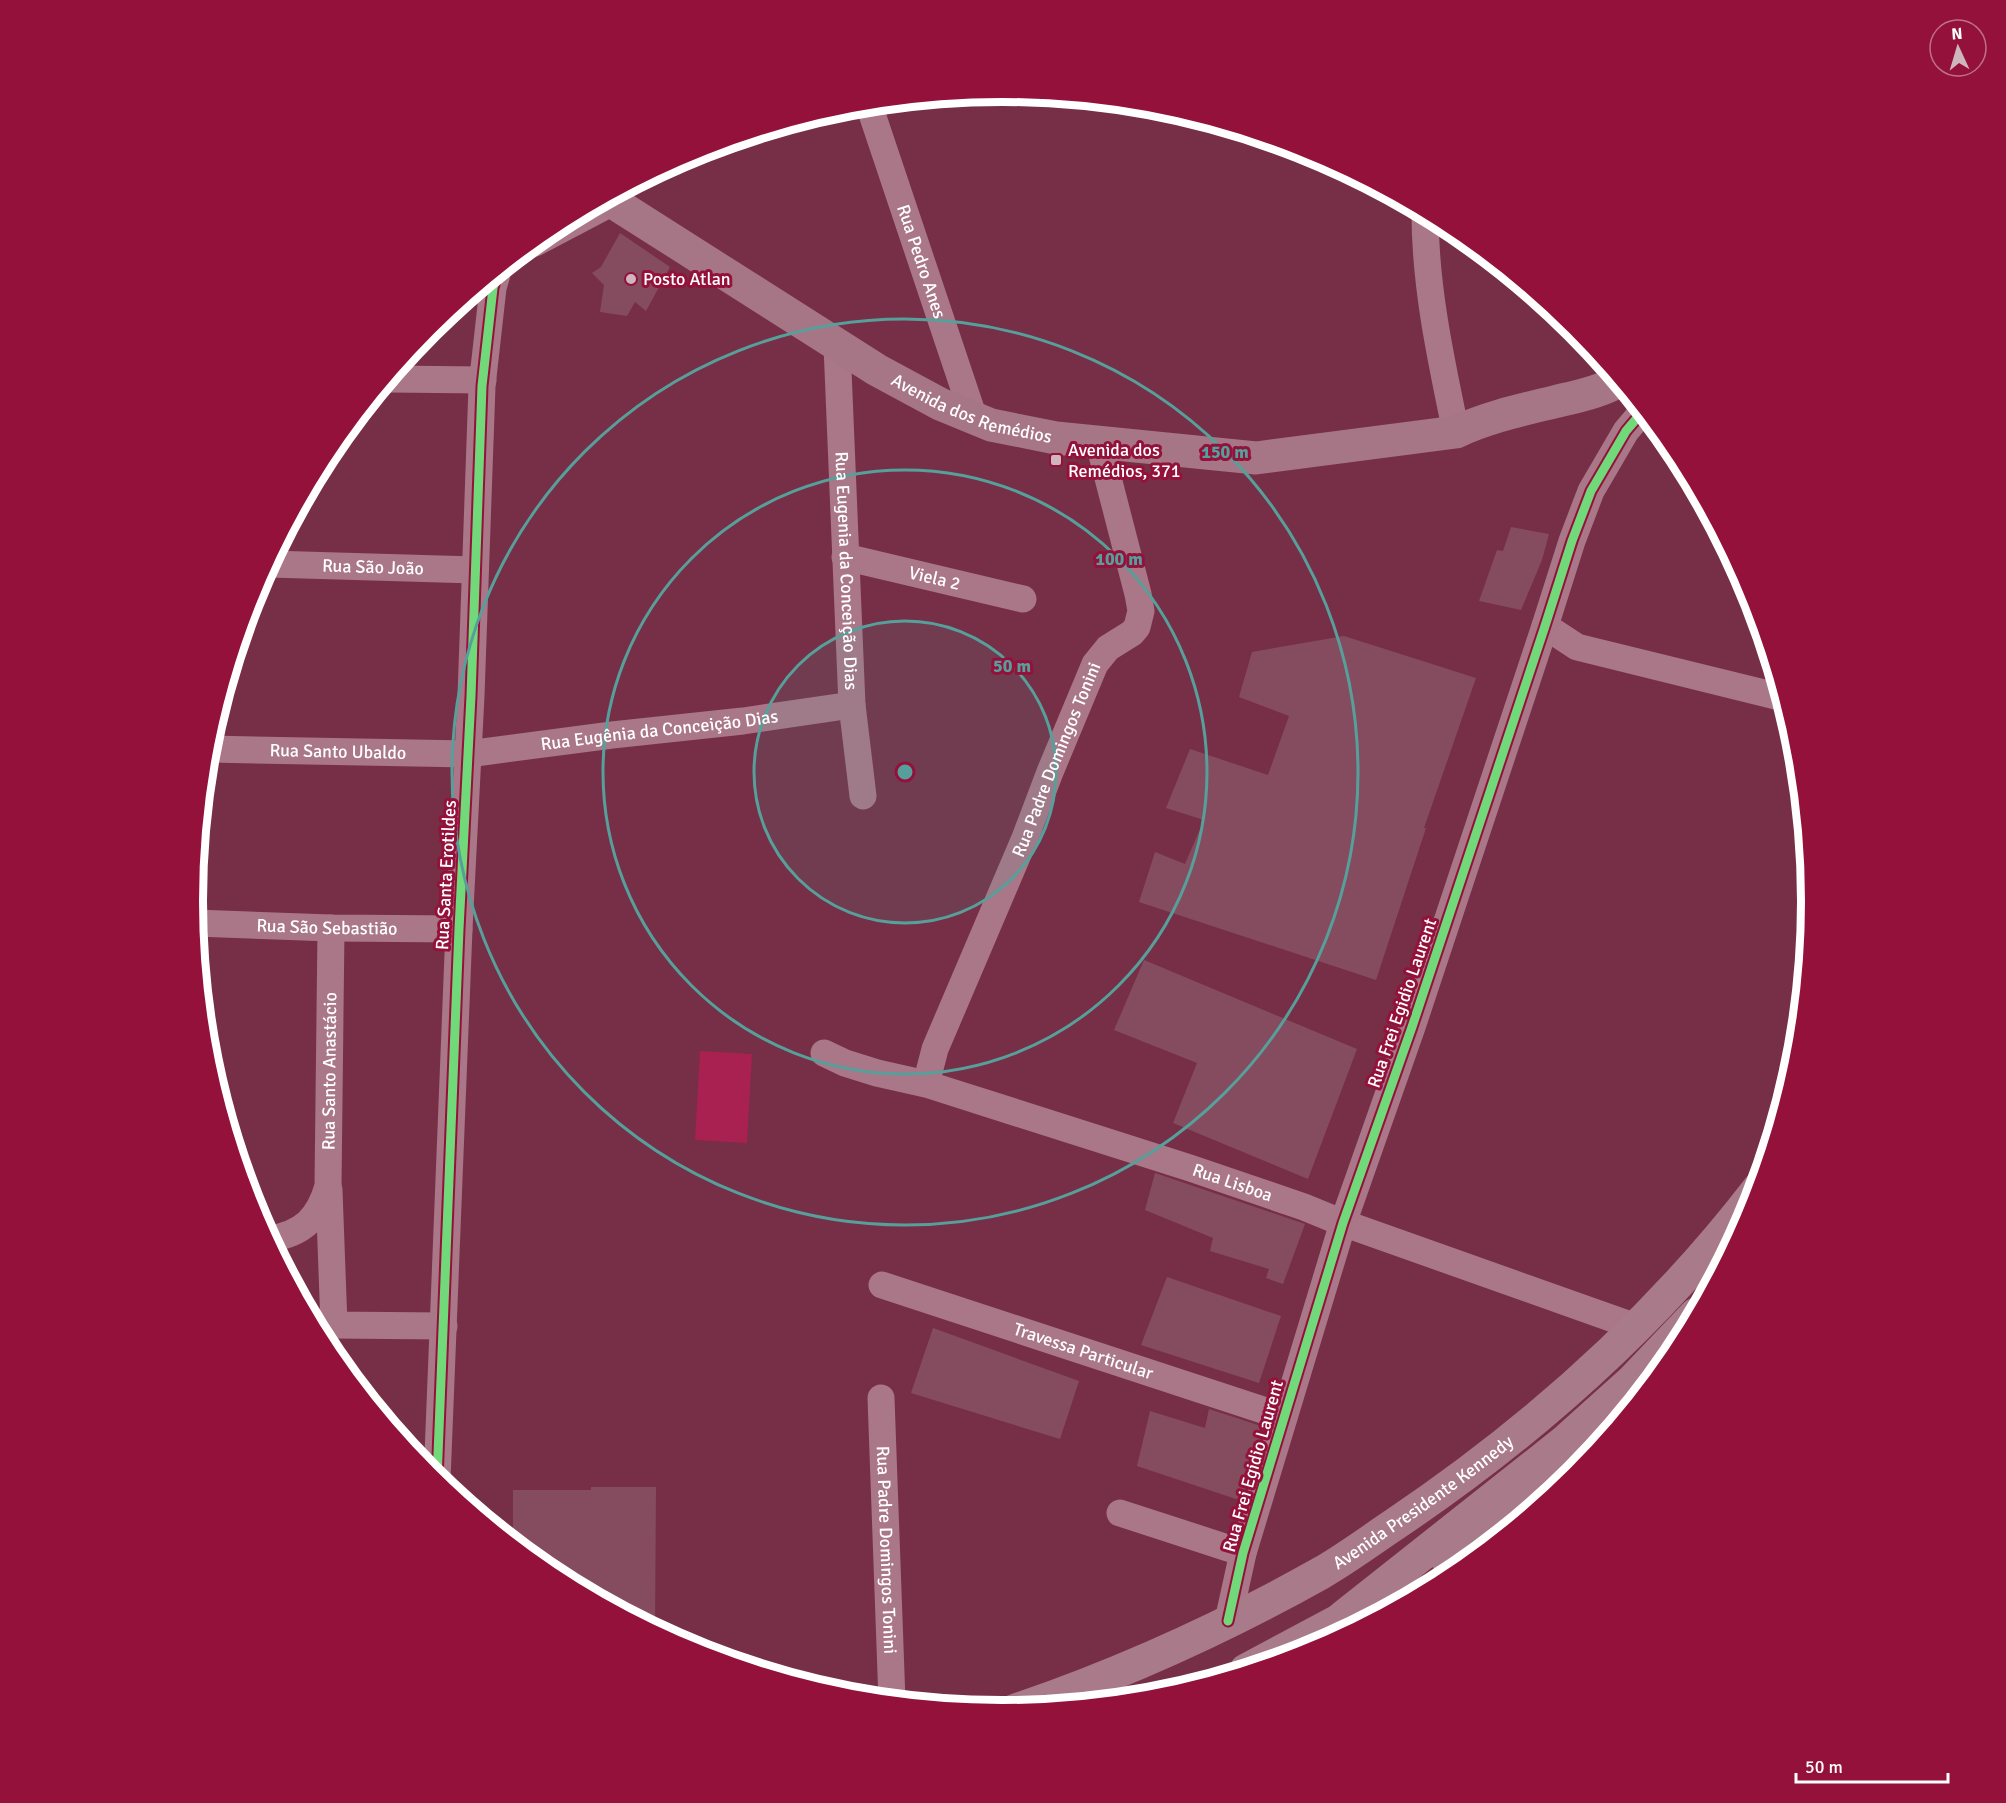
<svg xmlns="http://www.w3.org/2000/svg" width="2006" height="1803" viewBox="0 0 2006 1803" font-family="Signika,sans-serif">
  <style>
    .green { fill: #a92150 }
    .building { fill: #854c5f }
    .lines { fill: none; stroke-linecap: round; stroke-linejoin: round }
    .minor { stroke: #a97787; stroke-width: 27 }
    .major { stroke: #a77686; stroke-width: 33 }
    .highway { stroke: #a97a89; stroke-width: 33 }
    .cycleway-casing { stroke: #94113b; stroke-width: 13 }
    .cycleway { stroke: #71d979; stroke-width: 9 }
    .ring { fill: none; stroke: #579f9a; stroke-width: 3 }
    .poi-dot { fill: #cfb6be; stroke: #94113b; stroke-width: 2 }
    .labels { text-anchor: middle; stroke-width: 6; stroke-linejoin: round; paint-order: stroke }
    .street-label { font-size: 18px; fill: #fff; stroke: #94113b }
    .poi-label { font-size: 18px; fill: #fff; stroke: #94113b; text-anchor: start }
    .rim { fill: none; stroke: #fff; stroke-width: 8 }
    .centre { fill: #579f9a; stroke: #94113b; stroke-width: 3 }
    .ring-label { font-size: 18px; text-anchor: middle; font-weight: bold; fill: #579f9a; stroke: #94113b; stroke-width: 6; stroke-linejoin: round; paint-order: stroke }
  </style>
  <rect width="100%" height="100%" fill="#762f46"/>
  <polygon class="green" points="700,1051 752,1054 747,1143 695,1140"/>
  <g class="building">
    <polygon points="620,233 670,267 646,311 635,302 627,316 600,312 604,285 592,273 601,267"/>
    <polygon points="1511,527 1549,534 1542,560 1521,610 1479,601 1497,550 1503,551"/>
    <polygon points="1344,636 1476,678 1424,828 1426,828 1376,980 1139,902 1155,852 1185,864 1204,820 1166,808 1190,749 1268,775 1289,716 1239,697 1252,652"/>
    <polygon points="1144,960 1357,1049 1308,1179 1173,1123 1197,1063 1114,1030"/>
    <polygon points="1155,1173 1305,1224 1283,1284 1266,1278 1269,1269 1210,1251 1213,1238 1145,1210"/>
    <polygon points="1167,1277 1281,1316 1259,1383 1141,1345"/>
    <polygon points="933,1328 1079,1381 1060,1439 911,1393"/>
    <polygon points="1209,1409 1258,1425 1262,1435 1242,1501 1137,1466 1150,1411 1205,1428"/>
    <polygon points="591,1487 656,1487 655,1629 553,1575 513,1542 513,1490 591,1490"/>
  </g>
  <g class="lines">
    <g class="minor">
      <path id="s1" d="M869 105 974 418"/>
      <path d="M1425 213C1425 287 1441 360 1456 432"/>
      <polyline points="535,243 613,202"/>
      <path id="s2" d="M837 346 852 705 863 796"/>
      <polyline points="389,379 483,380"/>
      <path id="s3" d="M845 557 1023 599"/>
      <path id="s4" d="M269 564 475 570"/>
      <polyline points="1545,626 1577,647 1784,698"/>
      <path id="s5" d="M208 749 468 754 612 735 743 721 852 705"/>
      <path id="s6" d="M195 923 331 928 459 929"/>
      <path id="s7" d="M824 1053 845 1063 877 1073 926 1084 1190 1168 1304 1207 1343 1223 1636 1327"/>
      <path id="s8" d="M926 1084 935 1049 1025 838 1050 772 1095 664 1108 648 1132 633 1137 627 1141 611 1138 594 1099 443"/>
      <polyline points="329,1190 334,1325 444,1326"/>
      <path id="s9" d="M269 1239C303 1234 319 1218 328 1186L331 928"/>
      <path id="s10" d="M882 1285 1284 1417"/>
      <path id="s11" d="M881 1398 892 1701"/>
      <polyline points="437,1480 459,929 471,696 482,386 493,288 497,274"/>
      <polyline points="1120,1513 1243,1553"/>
      <polyline points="1228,1621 1243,1553 1343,1223 1412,1027 1545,626 1572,541 1591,491 1626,431 1643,411"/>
    </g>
    <path class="major" id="s12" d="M608 199 877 370 940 404 991 425 1056 438 1256 458 1456 432C1490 416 1526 409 1562 400 1581 396 1602 391 1619 381"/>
    <g class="highway">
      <polyline points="1448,1561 1506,1519 1596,1450"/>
      <polyline points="1343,1617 1564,1442 1633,1380 1696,1314"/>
      <polyline points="1246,1670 1364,1607"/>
      <path id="s13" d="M1013 1711C1119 1675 1223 1628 1321 1573 1347 1558 1371 1540 1395 1524 1532 1432 1657 1320 1758 1189"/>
    </g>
    <g class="cycleway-casing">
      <g id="cycleway">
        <polyline points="437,1480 459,929 471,696 482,386 493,288 497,274"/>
        <polyline points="1228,1621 1243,1553 1343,1223 1412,1027 1545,626 1572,541 1591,491 1626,431 1643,411"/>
      </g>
    </g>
    <use href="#cycleway" class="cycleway"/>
  </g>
  <circle cx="905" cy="772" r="151" fill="#579f9a" fill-opacity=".12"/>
  <g class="ring">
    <circle cx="905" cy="772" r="151"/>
    <circle cx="905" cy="772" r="302"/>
    <circle cx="905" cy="772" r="453"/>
  </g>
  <g class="poi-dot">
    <circle cx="631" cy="279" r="6"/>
    <rect x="1050" y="454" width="12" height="12" rx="3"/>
  </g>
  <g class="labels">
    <g class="street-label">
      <text dy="6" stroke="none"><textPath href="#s1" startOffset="165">Rua Pedro Anes</textPath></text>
      <text dy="6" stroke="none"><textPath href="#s12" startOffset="422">Avenida dos Remédios</textPath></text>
      <text dy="6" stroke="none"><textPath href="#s4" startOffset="104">Rua São João</textPath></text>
      <text dy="6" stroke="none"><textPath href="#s2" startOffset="225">Rua Eugenia da Conceição Dias</textPath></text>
      <text dy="6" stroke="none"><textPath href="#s3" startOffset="92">Viela 2</textPath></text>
      <text dy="6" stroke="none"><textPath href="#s5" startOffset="453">Rua Eugênia da Conceição Dias</textPath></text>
      <text dy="6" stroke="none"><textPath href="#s5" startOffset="130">Rua Santo Ubaldo</textPath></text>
      <text dy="6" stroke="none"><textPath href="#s8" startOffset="350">Rua Padre Domingos Tonini</textPath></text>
      <text transform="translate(446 875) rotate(-87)" y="6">Rua Santa Erotildes</text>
      <text dy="6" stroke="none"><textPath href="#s6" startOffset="132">Rua São Sebastião</textPath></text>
      <text transform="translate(1402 1003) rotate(-71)" y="6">Rua Frei Egidio Laurent</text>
      <text dy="6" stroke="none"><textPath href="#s9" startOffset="200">Rua Santo Anastácio</textPath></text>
      <text dy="6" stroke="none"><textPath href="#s7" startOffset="429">Rua Lisboa</textPath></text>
      <text dy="6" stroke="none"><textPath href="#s10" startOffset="212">Travessa Particular</textPath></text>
      <text transform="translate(1253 1466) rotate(-74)" y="6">Rua Frei Egidio Laurent</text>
      <text dy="6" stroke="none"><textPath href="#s13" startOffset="462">Avenida Presidente Kennedy</textPath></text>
      <text dy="6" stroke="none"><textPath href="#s11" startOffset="152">Rua Padre Domingos Tonini</textPath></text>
    </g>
    <g class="poi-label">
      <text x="643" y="285">Posto Atlan</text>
      <text x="1068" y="456">Avenida dos<tspan x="1068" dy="21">Remédios, 371</tspan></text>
    </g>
  </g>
  <path d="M0 0H2006V1803H0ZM203 901a799 799 0 1 1 1598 0a799 799 0 1 1-1598 0Z" fill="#94113b" fill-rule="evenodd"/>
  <path class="rim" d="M203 901a799 799 0 1 1 1598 0a799 799 0 1 1-1598 0Z"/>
  <circle cx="905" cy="772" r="9" class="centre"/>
  <g class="ring-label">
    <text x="1225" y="458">150 m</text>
    <text x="1119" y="565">100 m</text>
    <text x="1012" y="672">50 m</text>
  </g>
  <g transform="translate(1958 48) rotate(356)"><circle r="28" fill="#94113b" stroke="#bf7089" stroke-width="1.5"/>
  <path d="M0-4.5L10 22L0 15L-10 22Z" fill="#cfb6be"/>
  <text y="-9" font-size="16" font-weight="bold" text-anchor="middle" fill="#ffffff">N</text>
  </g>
  <path d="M1796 1773v9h152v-9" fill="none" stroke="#ffffff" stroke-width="3"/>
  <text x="1805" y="1773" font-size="18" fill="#ffffff" stroke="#94113b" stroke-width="4.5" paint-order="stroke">50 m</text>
</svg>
